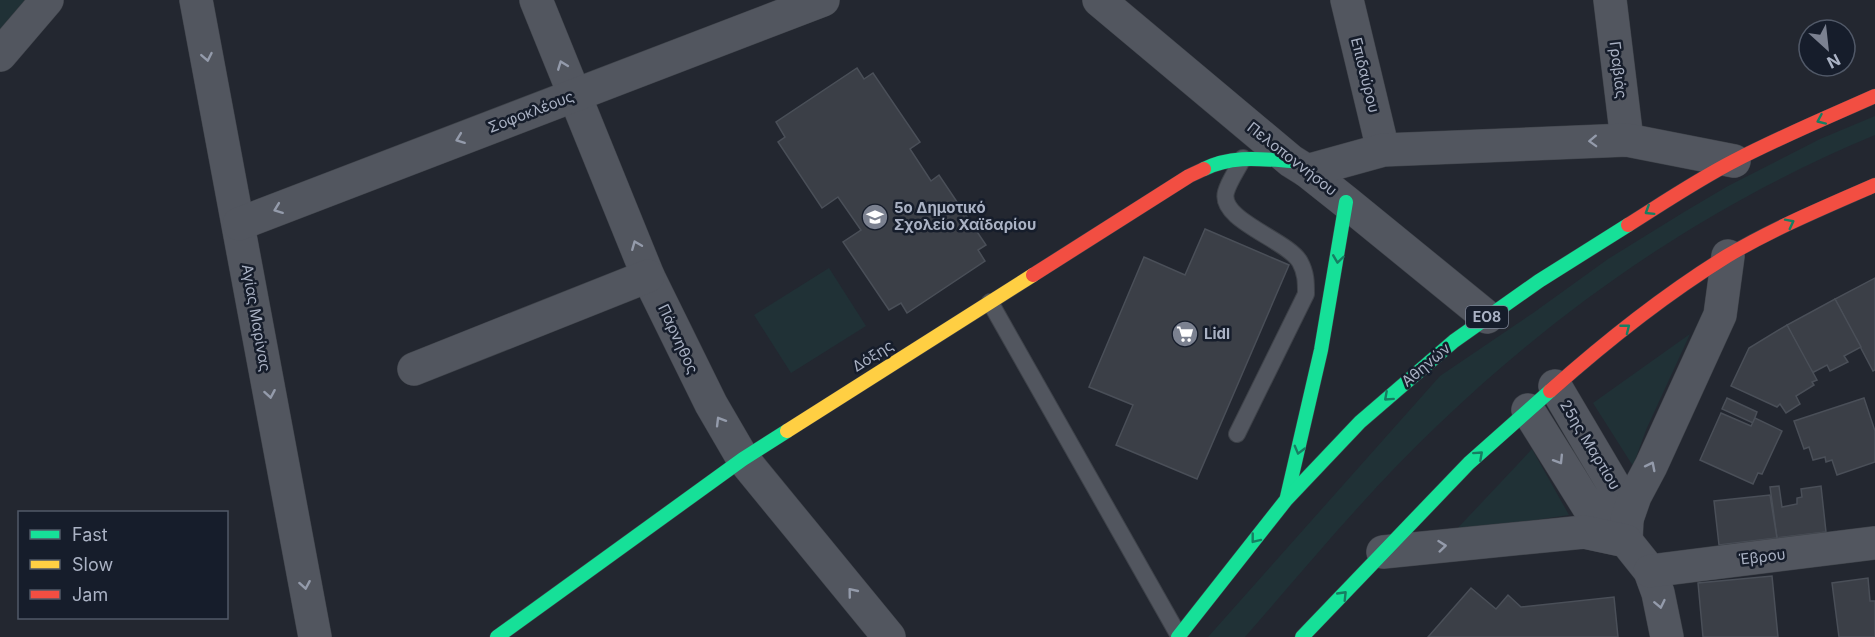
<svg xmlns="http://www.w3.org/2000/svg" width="1875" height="637" viewBox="0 0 1875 637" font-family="Inter,sans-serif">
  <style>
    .green { fill: #203136 }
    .building { fill: #3b3f47; stroke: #4a4f58; stroke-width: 1.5 }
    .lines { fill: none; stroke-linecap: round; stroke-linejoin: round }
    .lane-casing { stroke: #3e4249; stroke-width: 18 }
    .street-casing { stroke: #3e4249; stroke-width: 34 }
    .fast-casing { stroke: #3e4249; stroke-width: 15 }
    .slow-casing { stroke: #3e4249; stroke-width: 15 }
    .jam-casing { stroke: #3e4249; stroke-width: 15 }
    .lane { stroke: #52565f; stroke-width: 16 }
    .street { stroke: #52565f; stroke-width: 33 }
    .fast { stroke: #16e098; stroke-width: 14 }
    .slow { stroke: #ffcf43; stroke-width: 14 }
    .jam { stroke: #f24e42; stroke-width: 14 }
    .oneway { stroke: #949bab }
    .oneway2 { stroke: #167e62 }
    .labels { text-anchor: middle; stroke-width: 5; stroke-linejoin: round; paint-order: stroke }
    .shield { fill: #161d2b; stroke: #7e8596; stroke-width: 1.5 }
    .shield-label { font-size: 14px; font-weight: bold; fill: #aab2c4 }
    .street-label { font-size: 15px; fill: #aab2c4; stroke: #161d2b }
    .poi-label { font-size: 15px; font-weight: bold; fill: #aab2c4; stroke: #161d2b; text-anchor: start }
  </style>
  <rect width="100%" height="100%" fill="#232730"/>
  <g class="green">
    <polygon points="0,0 29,0 0,33"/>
    <path d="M1875 116V135C1711 203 1568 301 1440 423 1370 489 1308 565 1245 637H1208L1440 376 1533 313 1608 259 1684 212 1728 186 1820 139Z"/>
    <polygon points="829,268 866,326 791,373 754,315"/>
    <polygon points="1690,334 1646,430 1633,466 1593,403"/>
    <polygon points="1532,449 1569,515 1454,532"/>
  </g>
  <g class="building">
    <polygon points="857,68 864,79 873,73 920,142 910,149 931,181 939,175 986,245 978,250 985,261 907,313 901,303 889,310 843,242 861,230 838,197 822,208 778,142 785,137 776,122"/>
    <polygon points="1205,229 1289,265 1197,479 1116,445 1133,405 1089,387 1144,257 1185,275"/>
    <polygon points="1875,278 1875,370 1873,371 1835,299"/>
    <polygon points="1835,299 1861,347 1844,356 1848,362 1830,371 1827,365 1812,373 1787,325"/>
    <polygon points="1787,325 1817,380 1812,382 1814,385 1796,396 1800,404 1786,413 1780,404 1777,407 1731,386 1749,348"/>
    <polygon points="1727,398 1757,412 1753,423 1722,409"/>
    <polygon points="1864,398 1875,431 1875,462 1837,475 1832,460 1826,462 1825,457 1813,460 1809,447 1804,449 1794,421"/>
    <polygon points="1721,413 1751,426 1755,418 1782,431 1762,474 1758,473 1753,484 1700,460"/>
    <polygon points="1779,486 1782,507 1797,504 1797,498 1802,497 1801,489 1821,486 1826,532 1777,538 1770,487"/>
    <polygon points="1770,495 1777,538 1719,545 1714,501"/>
    <polygon points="1772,576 1778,637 1703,637 1698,583"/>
    <polygon points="1868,578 1870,601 1875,601 1875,637 1839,637 1832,583"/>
    <polygon points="1471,588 1496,609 1508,595 1521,607 1614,597 1618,637 1428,637"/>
  </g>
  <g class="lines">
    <g class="lane-casing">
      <g id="lane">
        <polyline points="990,302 1179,636"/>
        <path d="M1237 434 1306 294C1306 282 1306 273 1300 262 1288 240 1218 220 1226 192 1229 181 1238 169 1243 158"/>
      </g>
    </g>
    <g class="street-casing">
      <g id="street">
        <polyline points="196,0 315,637"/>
        <polyline points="536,0 648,276 711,404 743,459 889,637"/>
        <polyline points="1099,0 1291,161 1307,171 1346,202 1487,317"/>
        <polyline points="1347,0 1383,150"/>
        <polyline points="1610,0 1627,140"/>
        <polyline points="0,55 47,0"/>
        <polyline points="1307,171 1383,150 1627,140 1734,161"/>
        <polyline points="239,224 823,0"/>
        <polyline points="414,369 648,276"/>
        <polyline points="1528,410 1594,516 1626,541 1627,519 1623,501 1555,386"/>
        <polyline points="1627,519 1635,496 1651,466 1720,315 1728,256"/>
        <polyline points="1383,552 1584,532 1626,541 1650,571 1658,593 1667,637"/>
        <polyline points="1650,571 1873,543"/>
      </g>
    </g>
    <g class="fast-casing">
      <g id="fast">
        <path d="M1204 169C1232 155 1261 159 1291 161"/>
        <polyline points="1287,497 1321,350 1346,202"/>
        <polyline points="497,637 743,459 787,431"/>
        <polyline points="1178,637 1286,500 1360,422 1454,341 1539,281 1628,225"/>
        <polyline points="1302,637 1469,463 1550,391"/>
      </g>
    </g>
    <g class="slow-casing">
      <polyline id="slow" points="787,431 1033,275"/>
    </g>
    <g class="jam-casing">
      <g id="jam">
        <path d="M1628 225C1663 203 1697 180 1734 161 1780 137 1828 117 1875 96"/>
        <polyline points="1033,275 1189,176 1204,169"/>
        <path d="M1550 391C1605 342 1664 295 1727 256 1774 228 1825 207 1875 185"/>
      </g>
    </g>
    <use href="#lane" class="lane"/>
    <use href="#street" class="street"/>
    <use href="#fast" class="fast"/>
    <use href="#slow" class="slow"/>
    <use href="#jam" class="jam"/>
  </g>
  <defs><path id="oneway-chevron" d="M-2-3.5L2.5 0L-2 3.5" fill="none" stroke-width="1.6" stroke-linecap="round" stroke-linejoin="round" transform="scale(1.5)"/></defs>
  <g class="oneway">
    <use href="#oneway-chevron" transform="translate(207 57) rotate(79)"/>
    <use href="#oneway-chevron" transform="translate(562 65) rotate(-111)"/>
    <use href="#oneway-chevron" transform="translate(460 139) rotate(159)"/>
    <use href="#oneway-chevron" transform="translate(1593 141) rotate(178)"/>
    <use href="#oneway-chevron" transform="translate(278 209) rotate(159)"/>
    <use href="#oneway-chevron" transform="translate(636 245) rotate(-112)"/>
    <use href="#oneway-chevron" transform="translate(270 394) rotate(80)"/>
    <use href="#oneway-chevron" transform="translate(720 421) rotate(-121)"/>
    <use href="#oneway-chevron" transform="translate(1559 460) rotate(58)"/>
    <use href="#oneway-chevron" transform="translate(1651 466) rotate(-63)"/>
    <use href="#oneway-chevron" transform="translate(1442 546) rotate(-6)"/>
    <use href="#oneway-chevron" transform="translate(305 585) rotate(80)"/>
    <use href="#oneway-chevron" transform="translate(852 592) rotate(-129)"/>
    <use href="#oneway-chevron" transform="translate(1660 604) rotate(78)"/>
  </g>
  <g class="oneway2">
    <use href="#oneway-chevron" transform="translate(1821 120) rotate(156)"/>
    <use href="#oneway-chevron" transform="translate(1649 211) rotate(148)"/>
    <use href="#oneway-chevron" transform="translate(1790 223) rotate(-27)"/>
    <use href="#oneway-chevron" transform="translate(1338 259) rotate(98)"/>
    <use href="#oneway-chevron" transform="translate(1626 328) rotate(-38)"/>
    <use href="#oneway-chevron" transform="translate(1388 397) rotate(138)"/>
    <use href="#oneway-chevron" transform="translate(1299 450) rotate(105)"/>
    <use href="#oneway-chevron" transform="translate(1479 455) rotate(-42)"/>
    <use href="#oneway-chevron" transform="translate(1255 539) rotate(128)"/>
    <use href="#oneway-chevron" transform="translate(1343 595) rotate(-46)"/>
  </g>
  <defs>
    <g id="school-disc" transform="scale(1.35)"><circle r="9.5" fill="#7b8190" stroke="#161d2b"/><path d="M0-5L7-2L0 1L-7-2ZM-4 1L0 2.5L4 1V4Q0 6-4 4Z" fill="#fff"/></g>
    <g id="supermarket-disc" transform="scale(1.35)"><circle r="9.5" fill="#7b8190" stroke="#161d2b"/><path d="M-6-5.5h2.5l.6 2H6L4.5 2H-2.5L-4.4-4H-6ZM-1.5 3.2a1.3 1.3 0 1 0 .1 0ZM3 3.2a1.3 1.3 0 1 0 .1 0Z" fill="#fff"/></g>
  </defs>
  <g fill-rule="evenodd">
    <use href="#school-disc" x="875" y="217"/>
    <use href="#supermarket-disc" x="1185" y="334"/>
  </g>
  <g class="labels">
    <rect class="shield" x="1466" y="306" width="42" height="22" rx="4.5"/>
    <g class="shield-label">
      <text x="1487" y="322">ΕΟ8</text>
    </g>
    <g class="street-label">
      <text transform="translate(1618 70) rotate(83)" y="5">Γραβιάς</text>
      <text transform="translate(1365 75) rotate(76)" y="5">Επιδαύρου</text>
      <text transform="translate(531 112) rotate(-21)" y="5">Σοφοκλέους</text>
      <text transform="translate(1292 159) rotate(38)" y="5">Πελοποννήσου</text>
      <text transform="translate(256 318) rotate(80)" y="5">Αγίας Μαρίνας</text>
      <text transform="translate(678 339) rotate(65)" y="5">Πάρνηθος</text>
      <text transform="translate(873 356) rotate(-32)" y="5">Δόξης</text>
      <text transform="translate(1426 365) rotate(-40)" y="5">Αθηνών</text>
      <text transform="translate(1590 445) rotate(59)" y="5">25ης Μαρτίου</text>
      <text transform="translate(1762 557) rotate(-7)" y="5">Έβρου</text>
    </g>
    <g class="poi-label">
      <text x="894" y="213">5ο Δημοτικό<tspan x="894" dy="17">Σχολείο Χαϊδαρίου</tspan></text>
      <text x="1204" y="339">Lidl</text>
    </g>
  </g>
  <rect x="18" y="511" width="210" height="108" fill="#161d2b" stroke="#515968" stroke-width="1.5"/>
  <rect x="30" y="530" width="30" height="9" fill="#16e098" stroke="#515968" stroke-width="1.5"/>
  <text x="72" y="541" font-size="18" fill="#aab2c4">Fast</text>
  <rect x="30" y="560" width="30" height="9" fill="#ffcf43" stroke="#515968" stroke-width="1.5"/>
  <text x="72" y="571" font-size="18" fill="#aab2c4">Slow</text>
  <rect x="30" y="590" width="30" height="9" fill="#f24e42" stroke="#515968" stroke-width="1.5"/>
  <text x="72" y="601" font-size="18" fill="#aab2c4">Jam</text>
  <g transform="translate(1827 48) rotate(153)"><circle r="28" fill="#161d2b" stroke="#515968" stroke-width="1.5"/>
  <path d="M0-4.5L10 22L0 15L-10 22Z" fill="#7b8190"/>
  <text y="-9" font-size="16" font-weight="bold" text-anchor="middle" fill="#aab2c4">N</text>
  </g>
</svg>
